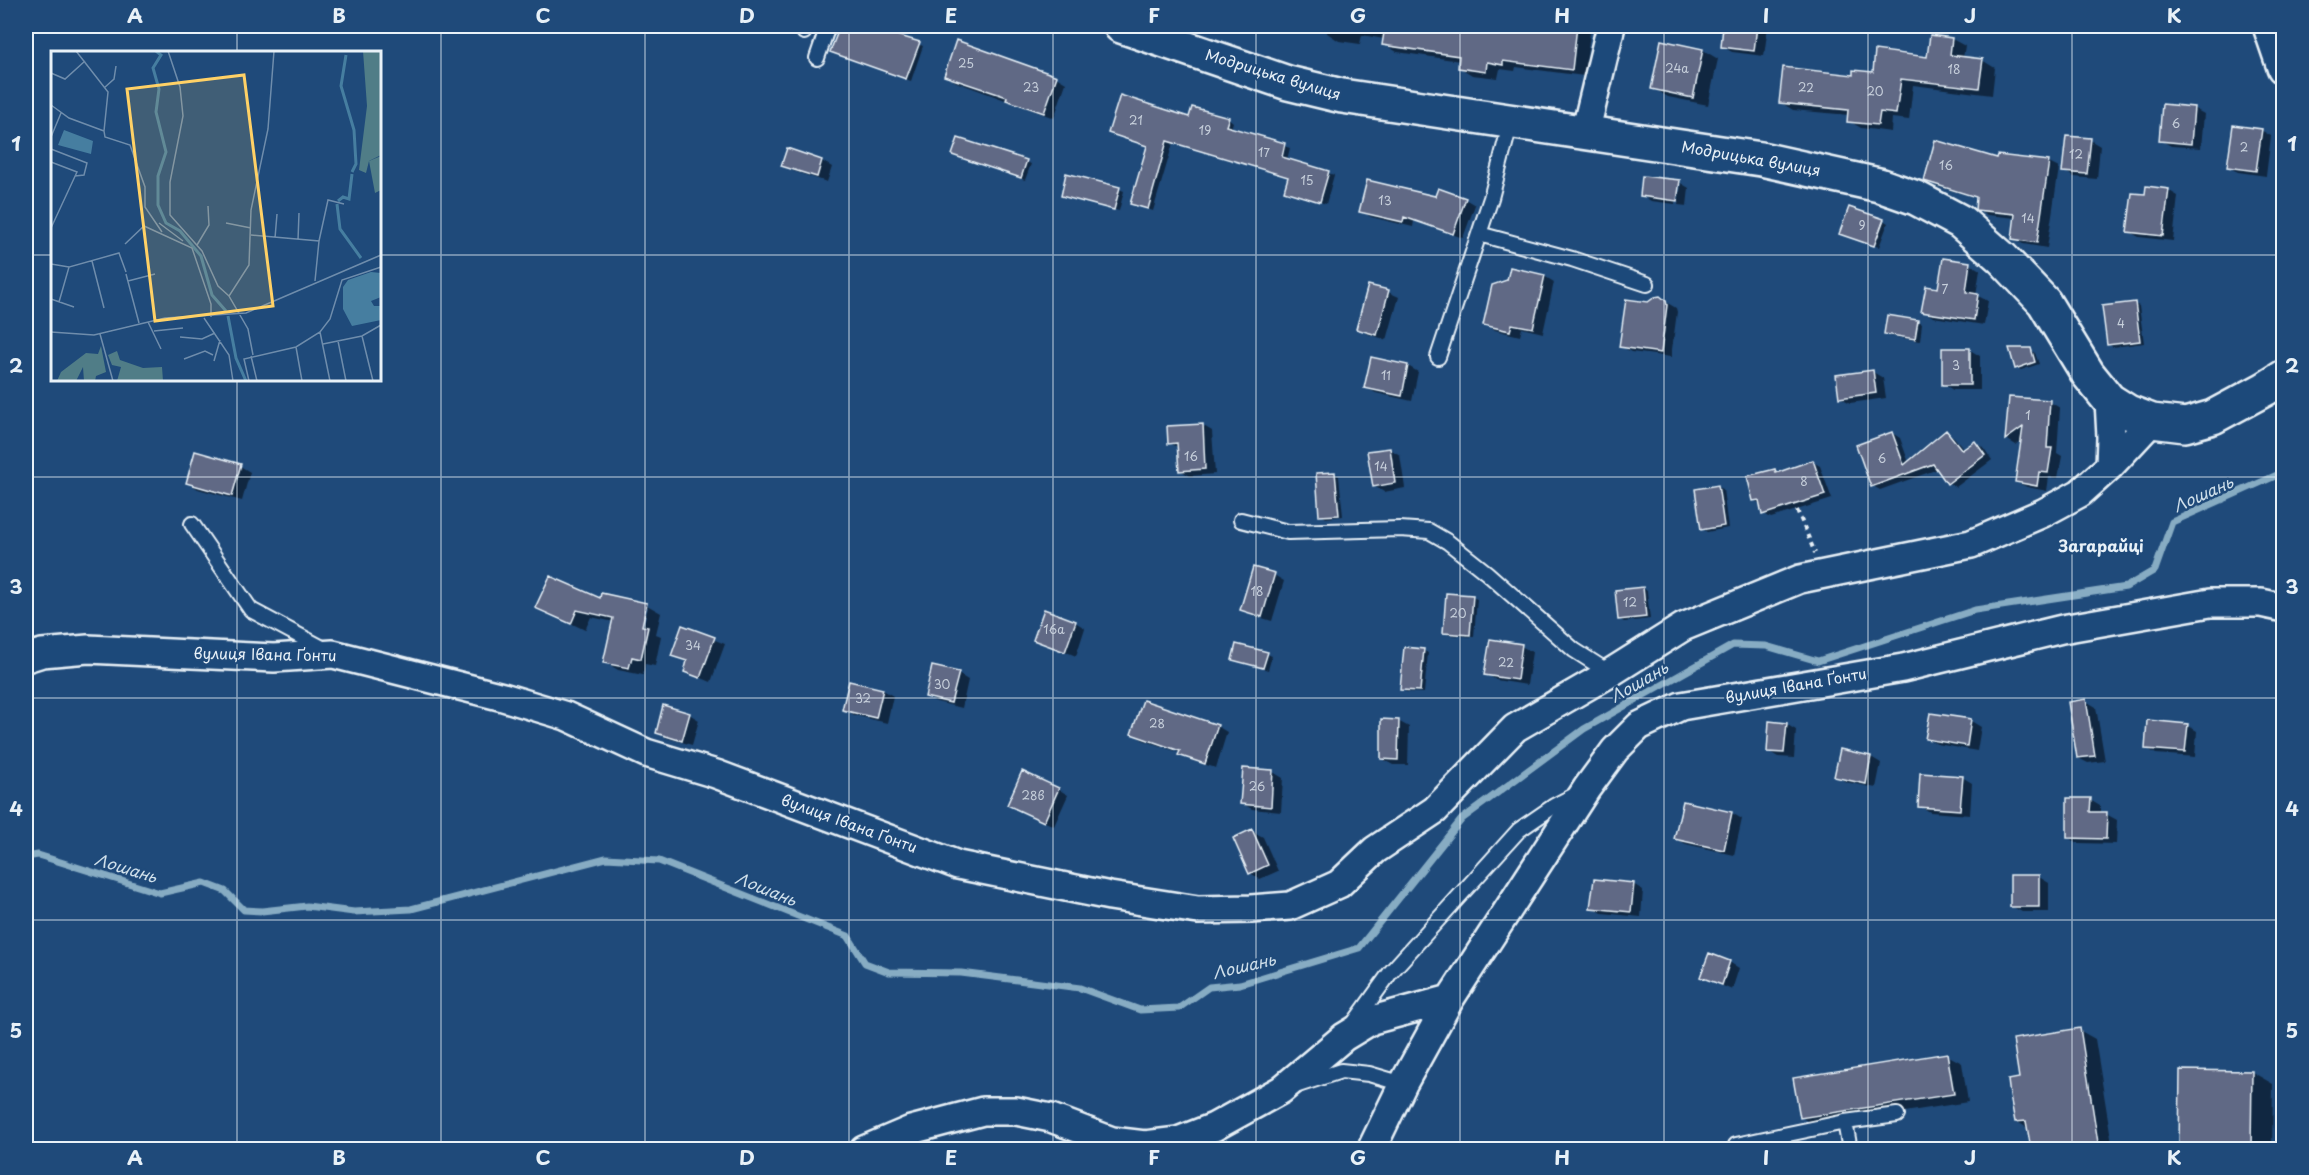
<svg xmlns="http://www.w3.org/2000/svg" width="2309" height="1175" font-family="'Playpen Sans',sans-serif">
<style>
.shadow{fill:#0007;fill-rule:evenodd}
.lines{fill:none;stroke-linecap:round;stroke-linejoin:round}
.stream{stroke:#87acc3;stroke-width:7}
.building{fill:#616985;stroke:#e8f1f8;stroke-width:1.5}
.service-casing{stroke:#e8f1f8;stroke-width:18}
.minor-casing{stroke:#e8f1f8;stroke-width:32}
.tertiary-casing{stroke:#e8f1f8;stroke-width:38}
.secondary-casing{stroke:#e8f1f8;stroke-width:38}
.path{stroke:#e8f1f8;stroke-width:4;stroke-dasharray:4.5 4.5;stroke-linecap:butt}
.service{stroke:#1f4a7a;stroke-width:14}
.minor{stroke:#1f4a7a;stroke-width:27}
.tertiary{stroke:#1f4a7a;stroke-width:33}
.secondary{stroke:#1f4a7a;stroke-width:33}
.grid{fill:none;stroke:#e8f1f8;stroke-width:1.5;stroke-opacity:0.55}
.labels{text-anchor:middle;stroke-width:4.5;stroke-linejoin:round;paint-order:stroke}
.number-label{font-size:12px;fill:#c6cfdb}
.street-label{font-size:15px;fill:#e8f1f8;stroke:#1f4a7a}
.water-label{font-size:16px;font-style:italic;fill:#d0e0eb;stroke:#1f4a7a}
.neighbourhood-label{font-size:16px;font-weight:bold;fill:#e8f1f8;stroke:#1f4a7a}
.inset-river{fill:none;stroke:#467ea0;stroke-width:3}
.inset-road{fill:none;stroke:#6f8dac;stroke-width:1.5}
.view{fill:#ffd166;fill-opacity:0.15;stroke:#ffd166;stroke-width:3}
.inset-edge{fill:none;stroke:#e8f1f8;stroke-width:3}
.neatline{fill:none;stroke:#e8f1f8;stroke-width:2}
.grid-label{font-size:20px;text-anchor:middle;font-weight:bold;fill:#e8f1f8}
</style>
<rect width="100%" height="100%" fill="#1f4a7a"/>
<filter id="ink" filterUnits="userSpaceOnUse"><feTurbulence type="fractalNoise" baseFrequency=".0167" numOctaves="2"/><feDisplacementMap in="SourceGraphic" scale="12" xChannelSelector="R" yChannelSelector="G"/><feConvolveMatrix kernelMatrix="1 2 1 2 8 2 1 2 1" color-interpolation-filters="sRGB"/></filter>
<g filter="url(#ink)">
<path class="shadow" d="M841,26H871L923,46L911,81L832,51Z
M1328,26H1509L1533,29L1534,26H1577L1590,33L1584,76L1516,67L1515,71L1500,69L1498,78L1472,75L1459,67L1460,61L1397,52L1384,44V39L1362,35L1360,44L1339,41L1327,33Z
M1725,26H1768L1764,56L1732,52L1722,46Z
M1931,37L1952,39L1965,46L1963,58L1982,60L1995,68L1992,95L1913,85L1909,120L1892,118L1891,132L1861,128L1849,121V115L1793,110L1780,102L1854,77L1874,74L1929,58Z
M1703,50L1718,59L1708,105L1668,97L1653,88Z
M946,76L1056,77L1066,83L1054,118L956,82Z
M2193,108L2204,114L2201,148L2171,146L2160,140Z
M1228,118L1233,122L1231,129L1290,148L1287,160L1334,175L1326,204L1286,190L1290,177L1173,143L1153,211L1132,203L1148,146L1110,133L1190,119Z
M2261,130L2271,136L2266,176L2238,172L2228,167Z
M2090,140L2100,146L2097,179L2074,177L2064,171Z
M788,150L822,161L832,167L827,182L793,171L783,165Z
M954,155L1026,162L1031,164L1025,180Z
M1999,159L2049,163L2059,168L2047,248L2023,244L2013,239L2016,218L1987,215L1977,209V198L1936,186L1926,180Z
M1679,182L1689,188L1687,206L1678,205L1681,184H1678L1675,204L1651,201L1641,195Z
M1119,189L1124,191L1119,211L1067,197Z
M2168,190L2178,196L2173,241L2139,237L2128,231L2146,196Z
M1465,199L1475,205L1463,238L1414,221L1413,227L1371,217L1361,211Z
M1883,220L1888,223L1879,247L1846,236Z
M1944,260L1970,264L1980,270L1976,295L1988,301L1984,325L1933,317L1923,311L1939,290Z
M1544,276L1554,282L1543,333L1522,328L1520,336L1495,330L1485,324Z
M1388,292L1399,297L1387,340L1368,334L1357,328Z
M1659,298L1676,308L1677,312L1671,357L1631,352L1621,346L1649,304Z
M2135,304L2139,306L2144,343L2113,347L2108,344Z
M1918,321L1922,324L1920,341L1890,336L1885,334Z
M1970,350L1980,356V390H1953L1943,384Z
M2030,350L2035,353L2039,364L2021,370L2017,368Z
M1372,359L1408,366L1418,372L1412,401L1376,393L1366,388Z
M1873,372L1883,378L1886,398L1850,403L1840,397Z
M2010,398L2050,402L2060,408L2057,453L2062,456L2058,478L2049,477L2047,491L2027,487L2016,482L2022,440L2016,445L2006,439Z
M1202,425L1212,431L1215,474L1190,476L1180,470L1179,448L1170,443Z
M1946,432L1954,437L1965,450L1975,443L1983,447L1992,460L1956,487L1948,483L1938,469L1880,490L1873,486L1892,433L1900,438L1909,463Z
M1390,449L1400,455L1405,488L1384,492L1374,486Z
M1813,462L1820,466L1832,499L1771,518L1764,514L1762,505L1754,500L1774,470L1780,473Z
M240,466L250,472L242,501L198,489L188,483Z
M1334,473L1339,476L1343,516L1326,518L1321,515Z
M1718,487L1723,489L1728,528L1707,532L1703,529Z
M1274,575L1284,581L1272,621L1252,615L1242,609Z
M1643,588L1647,591L1650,619L1624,622L1619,619Z
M602,595L647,605L661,613L656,634L661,636L655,666L645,664L643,675L618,670L605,662L614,622L591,617L585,630L537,607L601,600ZM645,607H648L642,633H639Z
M1472,597L1477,599L1474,637L1449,635L1445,632Z
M1075,622L1085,628L1076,656L1035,639Z
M683,627L725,644L711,682L685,671L688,663L673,655Z
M1521,646L1532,652L1527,685L1496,680L1486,674Z
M1423,650L1428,653L1424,693L1406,692L1402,689Z
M1267,654L1272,656L1268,670L1233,659Z
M958,674L968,680L962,708L937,702L926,697Z
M850,682L883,690L893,696L887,723L854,715L844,709Z
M2086,701L2096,707L2105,761L2088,763L2078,758Z
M689,714L699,720L692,745L667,738L657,733Z
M1931,714L1971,721L1981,727L1977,751L1937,744L1927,739Z
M1398,721L1409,727L1408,765H1393L1382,759Z
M1786,724L1796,730L1794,758L1778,757L1768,751Z
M2187,725L2197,731L2195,757L2156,754L2146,748Z
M1217,726L1227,732L1216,768L1190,760L1180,754L1181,753L1143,740L1133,734Z
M1871,757L1881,763L1876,788L1846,782L1836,776Z
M1273,772L1283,778L1281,812L1252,809L1241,803Z
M1962,777L1972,783L1970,815L1930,812L1920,806Z
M1058,789L1068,795L1054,826L1019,810Z
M2090,800L2100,806V814H2106L2117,820L2116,844L2078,843L2068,838Z
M1684,802L1732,813L1742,819L1734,855L1686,844L1676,839Z
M1252,831L1263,837L1278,871L1260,879L1250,873Z
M2039,877L2049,883V912H2022L2011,906Z
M1633,884L1643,890L1641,917L1602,913L1592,907Z
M1729,962L1739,968L1732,990L1702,977Z
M2079,1030L2095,1039L2113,1150H2033L2029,1129L2016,1121L2021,1080Z
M1947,1055L1962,1063L1968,1102L1816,1126L1801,1117Z
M2181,1071L2252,1072L2273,1084L2272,1150H2180Z"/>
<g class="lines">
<path class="stream" d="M26,857L38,855L160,893L204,883L225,891L244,910L262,911L307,906L354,912L411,909L606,858L659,861L848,936L865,963L889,972L961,973L1080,988L1140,1010L1179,1008L1209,987L1240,984L1359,948L1462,819L1584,729L1733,645L1766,646L1818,661L1975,610L2126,587L2155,570L2172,522L2284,472"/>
</g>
<path class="building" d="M840,26H866L920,42L906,79L830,52Z
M1385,26H1577L1572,70L1503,61V65L1487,62L1486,72L1458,68L1459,56L1382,45Z
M1723,26H1757L1754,51L1721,47Z
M1930,35L1952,38L1950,55L1983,59L1979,88L1901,79L1896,114L1880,112L1878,125L1847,122L1848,110L1779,103L1783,67L1853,75V70L1873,72L1875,50L1927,57Z
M956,40L1057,76L1044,113L1006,100L1007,97L944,76Z
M1661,40L1703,49L1693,98L1651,89Z
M1120,95L1189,117L1192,107L1229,117L1226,126L1285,143L1282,157L1329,171L1320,202L1284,191L1288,177L1167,141L1148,209L1130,204L1147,146L1108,133Z
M2162,104L2194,107L2191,144L2159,141Z
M2233,125L2262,129L2256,171L2227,167Z
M2066,136L2091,138L2087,174L2062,172Z
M958,138L1027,160L1021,178L952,155Z
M1935,140L1997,158L1998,155L2049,161L2037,243L2012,239L2015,214L1975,210L1976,197L1924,181Z
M787,148L822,160L817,177L781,166Z
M1066,173L1120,187L1114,210L1061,196Z
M1642,176L1680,180L1677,201L1640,196Z
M1367,180L1435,196L1438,188L1466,198L1453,234L1404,217L1403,222L1359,212Z
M2146,186L2169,189L2163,236L2127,232L2132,193L2145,194Z
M1849,207L1884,219L1874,246L1839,234Z
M1943,258L1970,262L1966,292L1978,294L1974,320L1921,312L1926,286L1938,288Z
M1510,267L1545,275L1533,328L1512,324L1510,331L1483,325L1492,285L1507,280Z
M1368,285L1389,290L1377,335L1356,329Z
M1660,296L1666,301L1667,305L1661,353L1619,347L1626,299L1648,302L1655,297Z
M2135,302L2140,341L2107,345L2102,306Z
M1887,315L1918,320L1915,339L1884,334Z
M1942,348H1970V385H1942Z
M2009,348H2031L2035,362L2015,369Z
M1371,357L1408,365L1402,396L1364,388Z
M1873,370L1876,393L1839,398L1836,375Z
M2009,397L2050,400L2047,448H2052L2048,473L2039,472L2037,486L2015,482L2023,427L2005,440Z
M1203,424L1205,469L1179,471L1177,443L1168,444L1167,426Z
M1946,430L1962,450L1975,441L1985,455L1947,484L1933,464L1871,487L1856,445L1892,432L1904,465Z
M1390,448L1395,483L1373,487L1367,451Z
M195,451L241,464L232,496L186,483Z
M1813,460L1825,495L1762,515L1759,500L1753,501L1747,476L1775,469L1776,473Z
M1335,472L1339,515L1319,516L1316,473Z
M1718,485L1724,526L1701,530L1695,489Z
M1253,567L1275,573L1262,617L1240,610Z
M550,576L600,598L601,593L647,603L642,626L648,627L641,659L632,657L629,668L603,663L613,618L577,610L571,624L535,608Z
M1643,587L1646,617L1618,620L1615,590Z
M1446,593L1473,595L1470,635L1443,633Z
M1044,609L1076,621L1065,652L1033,640Z
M682,625L715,637L700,678L684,672L687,661L671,656Z
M1490,639L1522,644L1517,680L1484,675Z
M1236,644L1268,652L1263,668L1232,660Z
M1404,647L1424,649L1420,691L1400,690Z
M932,666L959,672L951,703L925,697Z
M849,681L883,689L876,718L842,710Z
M2086,699L2095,756L2077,758L2068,702Z
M1143,700L1218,725L1205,764L1178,755L1180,751L1131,734Z
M663,705L690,713L682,741L656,733Z
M1930,713L1971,719L1967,746L1925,739Z
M1381,719L1399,720L1398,760L1381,759Z
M2147,720L2188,724L2185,752L2145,749Z
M1769,721L1787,723L1784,753L1767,752Z
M1840,749L1871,756L1866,784L1834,777Z
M1243,768L1273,770L1271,807L1240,804Z
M1022,771L1059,788L1044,822L1007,805Z
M1920,773L1963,776L1960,810L1918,807Z
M2067,798H2091L2090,812H2107L2106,839L2067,838Z
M1683,801L1732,812L1724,850L1674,839Z
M1252,829L1268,865L1249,874L1233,838Z
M2010,875H2039V907H2010Z
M1594,879L1634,883L1631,912L1590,908Z
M1709,953L1730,961L1722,985L1700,977Z
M2080,1028L2099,1149H2031L2026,1121L2015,1122L2010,1096L2008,1080L2019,1078L2013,1039Z
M1947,1053L1954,1094L1800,1118L1793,1078Z
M2180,1070L2252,1071L2251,1149H2179Z"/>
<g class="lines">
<g class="service-casing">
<path id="service" d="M804,32L806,26
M817,58L828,26
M1479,234L1572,259L1647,284
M1438,357L1491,198L1511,121
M1241,520L1288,532L1400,529L1429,531L1448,542L1487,573L1574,650L1610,673
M192,524L251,610L326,650
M1354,1023L1390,973L1519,830L1554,806L1577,794
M1298,1085L1341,1071L1369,1074L1403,1084
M1845,1122L1850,1150
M1736,1145L1845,1122L1897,1115"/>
</g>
<g class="minor-casing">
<path id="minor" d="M1585,133L1611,26
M2109,400L2111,437L2110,466
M26,658L42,653L88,649L274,658L333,654L503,697L566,716L646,753L716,774L958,865L1110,896L1198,910L1251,909L1290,906L1339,884L1375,850L1435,810L1515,728L1610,673L1683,627L1800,579L1971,544L2043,513L2080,493L2110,466L2152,421
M864,1150L911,1130L983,1111H1016L1051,1118L1112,1141L1145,1145L1178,1141L1214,1127L1281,1090L1344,1037L1372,1020L1450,999
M1371,1150L1403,1084L1450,999L1587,788L1615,750L1639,726L1681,706L1903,668L2062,629L2210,603H2261L2284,608"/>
</g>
<g class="tertiary-casing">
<path id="tertiary" d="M1121,26L1288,83L1342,96L1761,159L1879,185L1916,198L1961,222L2002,258L2044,302L2088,374L2109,400L2128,412L2152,421L2185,425L2213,417L2265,389L2284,377"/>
</g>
<g class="secondary-casing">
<path id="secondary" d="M2270,26L2284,67"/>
</g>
<path class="path" d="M1797,510L1815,553"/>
<use href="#service" class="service"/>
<use href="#minor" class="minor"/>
<use href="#tertiary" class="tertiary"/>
<use href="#secondary" class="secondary"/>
</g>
</g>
<path class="grid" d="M237,26V52M441,26V1150M645,26V1150M849,26V1150M1053,26V1150M1256,26V1150M1460,26V1150M1664,26V1150M1868,26V1150M2072,26V1150M26,255H52M380,255H2284M237,380V1150M26,477H2284M26,698H2284M26,920H2284"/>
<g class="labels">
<g class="number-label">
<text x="966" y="68">25</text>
<text x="1677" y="73">24а</text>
<text x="1954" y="74">18</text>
<text x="1031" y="92">23</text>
<text x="1806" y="92">22</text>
<text x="1875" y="96">20</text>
<text x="1136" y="125">21</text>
<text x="2176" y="128">6</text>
<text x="1205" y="135">19</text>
<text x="2244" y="152">2</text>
<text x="1264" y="157">17</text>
<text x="2076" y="159">12</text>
<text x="1946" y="170">16</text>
<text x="1307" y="185">15</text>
<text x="1385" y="205">13</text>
<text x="2028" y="223">14</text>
<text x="1862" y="230">9</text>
<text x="1945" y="294">7</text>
<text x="2121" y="328">4</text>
<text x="1956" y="370">3</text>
<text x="1386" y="380">11</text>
<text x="2028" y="420">1</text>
<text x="1191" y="461">16</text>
<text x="1882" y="463">6</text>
<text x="1381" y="471">14</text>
<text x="1804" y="486">8</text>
<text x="1257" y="596">18</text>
<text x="1630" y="607">12</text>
<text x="1458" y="618">20</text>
<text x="1054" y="634">16а</text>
<text x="693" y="650">34</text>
<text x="1506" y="667">22</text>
<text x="942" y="689">30</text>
<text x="863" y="703">32</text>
<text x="1157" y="728">28</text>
<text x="1257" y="791">26</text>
<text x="1033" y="800">28в</text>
</g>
<g class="street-label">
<text transform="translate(1273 75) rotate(17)" y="5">Модрицька вулиця</text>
<text transform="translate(1751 159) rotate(10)" y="5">Модрицька вулиця</text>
<text transform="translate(265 655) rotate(1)" y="5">вулиця Івана Ґонти</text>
<text transform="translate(1796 686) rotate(-10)" y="5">вулиця Івана Ґонти</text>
<text transform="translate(849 824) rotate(20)" y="5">вулиця Івана Ґонти</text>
</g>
<g class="water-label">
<text transform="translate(2203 494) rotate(-24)" y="6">Лошань</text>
<text transform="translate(1639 682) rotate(-30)" y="6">Лошань</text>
<text transform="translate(126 868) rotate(17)" y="6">Лошань</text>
<text transform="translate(766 889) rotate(22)" y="6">Лошань</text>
<text transform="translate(1244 966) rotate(-13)" y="6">Лошань</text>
</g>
<g class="neighbourhood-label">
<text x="2101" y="552">Загарайці</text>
</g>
</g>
<g transform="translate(51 51)">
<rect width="330" height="330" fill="#1f4a7a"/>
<path d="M312,0H330V104L318,110L315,122L308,119L316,55ZM50,295L55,321L45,325L44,330H33L32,316L25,330H6L10,321L35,302L47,303ZM66,300L69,309L92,317L111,316L112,330H66L70,316L61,314L57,304Z" fill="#507d87"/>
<path d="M330,105V139L324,142L318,110Z" fill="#507d87"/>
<path d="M13,79L42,90L40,103L7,94ZM320,221L330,222V246L320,250L323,255H330V269L301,275L292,258V236L297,229Z" fill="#467ea0"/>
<path class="inset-river" d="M105,0L110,4L102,17L108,38L105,61L115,101L107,125V154L115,172L129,180L150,205L161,244L175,260M295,4L290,35L303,79L305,113L301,121M287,150L292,146L298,148L301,123M286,153L289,178L310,207M177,265L185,307L195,330"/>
<path class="inset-road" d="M25,0L57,41L53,80M117,0L129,36L132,65L119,131V164L151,200L167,235L178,245M0,22L14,28L34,10M53,37L63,28L65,15M0,54L18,67L53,80M53,80L54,86L79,94L94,136V156L111,181M0,86L10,62M0,98L36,112L33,124L24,125M0,111L26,121L0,177M108,172L132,190M175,172L200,177M200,184L268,190L264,230M224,187L226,163M247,189L248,162M268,190L277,149L293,153M74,193L93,175L141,197L160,253V266M146,194L158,174L157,155M41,210L53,257M0,213L18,216M75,223L88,272M77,230L104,223M0,248L23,256M8,251L18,216L68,202L75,221M153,267L178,304L182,330M97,271L110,298M103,280L132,277M0,281L43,284L114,267L195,262L330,204M269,281L279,330M49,283L62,330M311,285L322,330M129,286L151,288L164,282M287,290L295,330M272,293L311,285L330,274M245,296L251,330M202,304L197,278L178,245L198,214L200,159L217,78L223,0M200,305L206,330M133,308L154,300L162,304M163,310L169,289M198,330L193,308L245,296L269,281L279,268L291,229L330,216"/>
<path class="view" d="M193,24L222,255L104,270L76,38Z"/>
<rect width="330" height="330" class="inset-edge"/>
</g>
<rect width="2309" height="1175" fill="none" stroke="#1f4a7a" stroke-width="66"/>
<rect x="33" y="33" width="2243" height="1109" class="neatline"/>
<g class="grid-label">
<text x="135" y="23">A</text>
<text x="339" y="23">B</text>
<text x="543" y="23">C</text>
<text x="747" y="23">D</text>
<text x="951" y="23">E</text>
<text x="1154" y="23">F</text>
<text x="1358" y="23">G</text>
<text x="1562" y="23">H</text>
<text x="1766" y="23">I</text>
<text x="1970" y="23">J</text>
<text x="2174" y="23">K</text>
<text x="16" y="151">1</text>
<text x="2292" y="151">1</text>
<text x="16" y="373">2</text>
<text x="2292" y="373">2</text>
<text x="16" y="594">3</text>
<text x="2292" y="594">3</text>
<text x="16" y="816">4</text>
<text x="2292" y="816">4</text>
<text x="16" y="1038">5</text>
<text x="2292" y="1038">5</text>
<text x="135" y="1165">A</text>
<text x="339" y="1165">B</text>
<text x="543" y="1165">C</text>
<text x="747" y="1165">D</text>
<text x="951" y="1165">E</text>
<text x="1154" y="1165">F</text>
<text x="1358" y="1165">G</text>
<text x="1562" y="1165">H</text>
<text x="1766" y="1165">I</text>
<text x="1970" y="1165">J</text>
<text x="2174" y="1165">K</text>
</g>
</svg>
